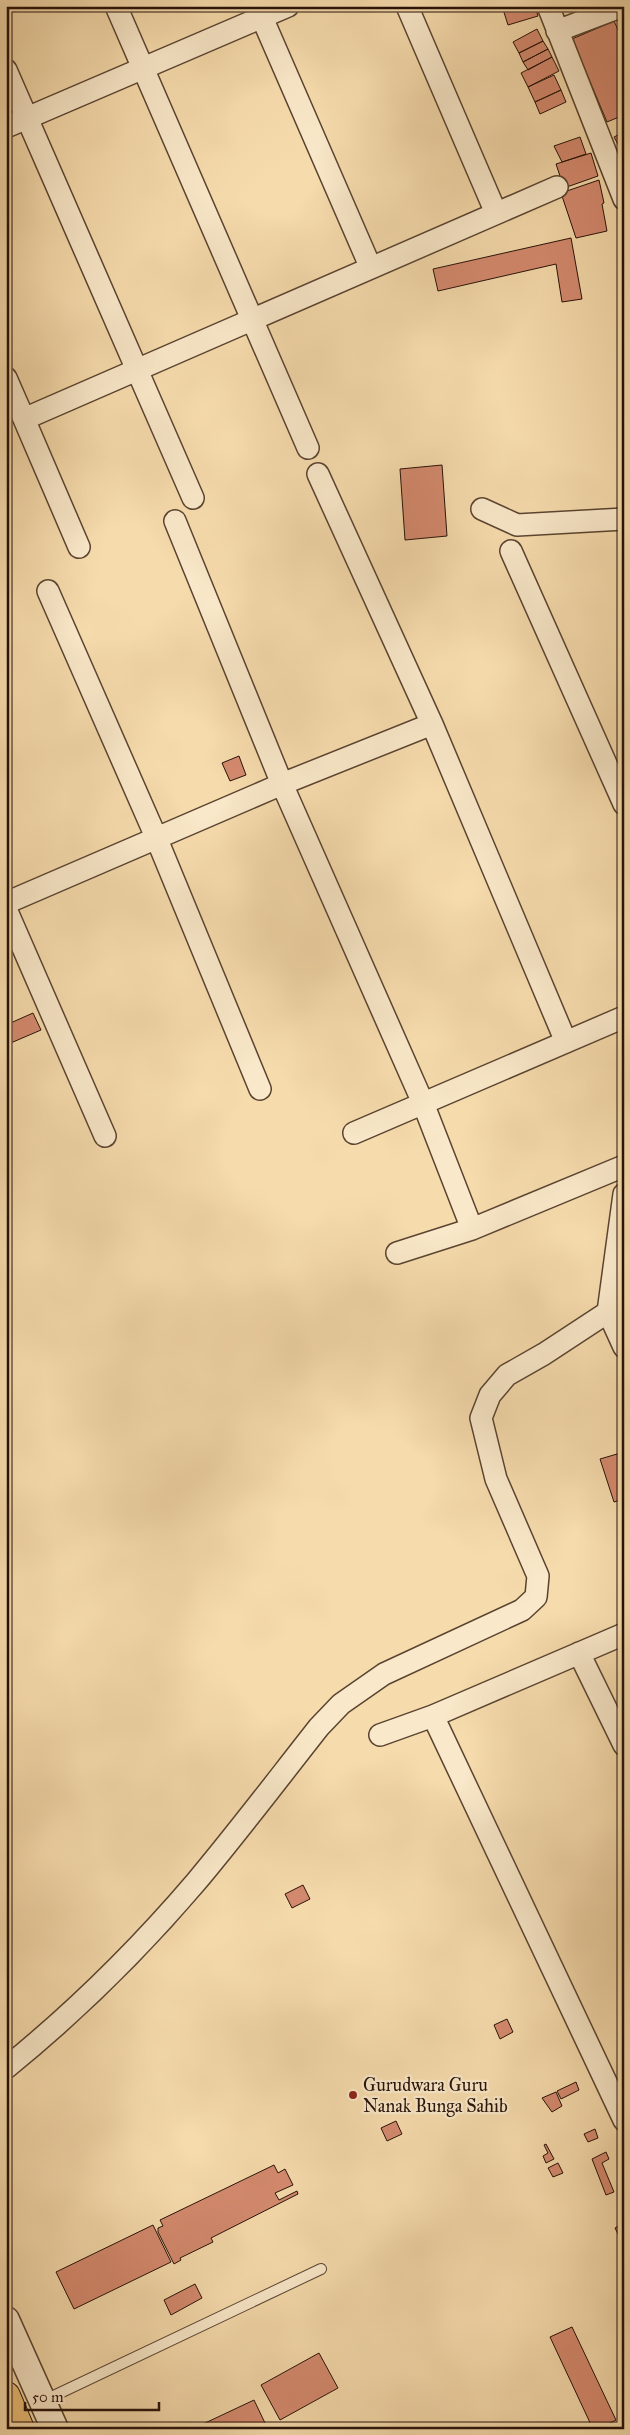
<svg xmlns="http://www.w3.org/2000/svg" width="630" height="2435" font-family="'IM FELL Great Primer',serif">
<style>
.building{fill:#d58a6f;stroke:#261108}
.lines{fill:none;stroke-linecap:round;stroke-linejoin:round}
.service-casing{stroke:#5a4431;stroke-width:12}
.minor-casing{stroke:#5a4431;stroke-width:24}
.tertiary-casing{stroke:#5a4431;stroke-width:29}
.trunk-casing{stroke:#261108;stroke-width:30}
.service{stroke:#f9e8c9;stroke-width:10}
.minor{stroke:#f9e8c9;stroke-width:21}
.tertiary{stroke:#f9e8c9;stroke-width:26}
.trunk{stroke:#ebbe76;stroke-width:28}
.poi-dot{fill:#8f2418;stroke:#f9e8c9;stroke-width:2}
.labels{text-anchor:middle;stroke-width:4.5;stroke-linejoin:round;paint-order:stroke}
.poi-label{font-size:18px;fill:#261108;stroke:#f9e8c9;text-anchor:start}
</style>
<rect width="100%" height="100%" fill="#f6dbac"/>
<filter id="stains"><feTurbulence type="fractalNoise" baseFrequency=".004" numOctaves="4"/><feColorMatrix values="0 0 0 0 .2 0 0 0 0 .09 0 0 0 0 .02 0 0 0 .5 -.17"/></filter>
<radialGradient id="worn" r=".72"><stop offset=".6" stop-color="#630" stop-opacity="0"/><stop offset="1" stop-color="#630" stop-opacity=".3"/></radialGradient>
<path class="building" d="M502,6H535L538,16L508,25Z
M570,6H596L576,17Z
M614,21L624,43V115L607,122L572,39Z
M537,29L543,41L519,53L513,42Z
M543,41L548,49L523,62L519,53Z
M548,49L552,57L528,70L523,62Z
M552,57L559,71L528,87L521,73Z
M554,75L561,90L535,102L528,87Z
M561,90L566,102L540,114L535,102Z
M624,132V155L614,137Z
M580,137L586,154L562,162L554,146Z
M591,153L598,176L564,188L556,164Z
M599,180L604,203L602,204L607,231L576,238L561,193Z
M571,238L582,299L562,302L556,264L438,291L433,269Z
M442,465L447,536L405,540L400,469Z
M239,756L246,775L230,781L222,763Z
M33,1013L41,1030L6,1045V1025Z
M624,1452V1499L614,1502L600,1459Z
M303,1885L310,1899L292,1908L285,1894Z
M507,2019L513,2032L500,2039L494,2025Z
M576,2082L579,2090L561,2099L557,2091Z
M556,2092L562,2106L552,2112L542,2098Z
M396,2121L402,2134L387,2141L381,2128Z
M595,2129L598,2138L588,2142L584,2134Z
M546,2144L554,2159L546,2163L543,2156L548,2153L544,2145Z
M606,2152L609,2159L602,2163L614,2192L606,2195L592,2159Z
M558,2163L563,2173L553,2177L548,2168Z
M274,2165L278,2173L285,2169L293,2185L275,2193L279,2200L297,2191L298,2194L211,2238L213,2242L180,2258L181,2260L174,2264L158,2232V2228L163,2226L160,2220Z
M624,2223V2238L621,2240L615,2228Z
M153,2225L171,2262L74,2309L56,2272Z
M195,2284L202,2298L171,2315L164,2300Z
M572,2327L616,2420L598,2429H593L550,2337Z
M319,2353L338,2388L280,2420L261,2385Z
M254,2400L265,2423L252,2429H205L203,2424Z"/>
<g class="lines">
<g class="service-casing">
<path id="service" d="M43,2401L321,2269"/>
</g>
<g class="minor-casing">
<path id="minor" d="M116,6L308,448
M257,6L370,266
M407,6L496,213
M548,6L624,199
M557,31L623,6
M6,70L193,498
M6,127L288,6
M6,378L24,419L557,187
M24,419L79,547
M318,474L432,724L566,1042
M482,509L517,525L624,519
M175,521L282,784L423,1103L472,1229
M511,551L624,804
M48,591L156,837L260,1089
M6,903L282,784L432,724
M6,909L105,1136
M354,1133L624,1017
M397,1253L472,1229L624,1166
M624,1309L608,1312L624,1347
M579,1653L624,1745
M433,1716L624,2120
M380,1735L433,1716L624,1634
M6,2068C75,2012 138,1950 196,1882C238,1832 278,1779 319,1727L341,1704L384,1674L522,1610L536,1597L538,1576L496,1479L481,1418L490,1395L507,1375L544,1354L608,1312L624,1194"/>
</g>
<g class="tertiary-casing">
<path id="tertiary" d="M6,2320L55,2429"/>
</g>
<g class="trunk-casing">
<path id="trunk" d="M6,2396L20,2429"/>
</g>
<use href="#service" class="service"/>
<use href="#minor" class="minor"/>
<use href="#tertiary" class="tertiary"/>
<use href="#trunk" class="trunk"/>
</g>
<circle class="poi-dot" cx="353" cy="2095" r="5"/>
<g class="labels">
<g class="poi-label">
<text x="363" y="2091">Gurudwara Guru<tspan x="363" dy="21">Nanak Bunga Sahib</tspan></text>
</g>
</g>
<rect width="630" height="2435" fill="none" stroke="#f6dbac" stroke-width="25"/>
<rect x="8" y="8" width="615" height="2420" fill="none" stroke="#261108" stroke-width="2.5"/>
<rect x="12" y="12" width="605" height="2410" fill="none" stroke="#261108"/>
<path d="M25 2402v8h134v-8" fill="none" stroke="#261108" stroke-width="2.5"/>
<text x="32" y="2402" font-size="15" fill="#261108" stroke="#f9e8c9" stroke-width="4" paint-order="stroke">50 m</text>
<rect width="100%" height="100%" filter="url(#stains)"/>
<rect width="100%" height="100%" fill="url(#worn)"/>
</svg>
